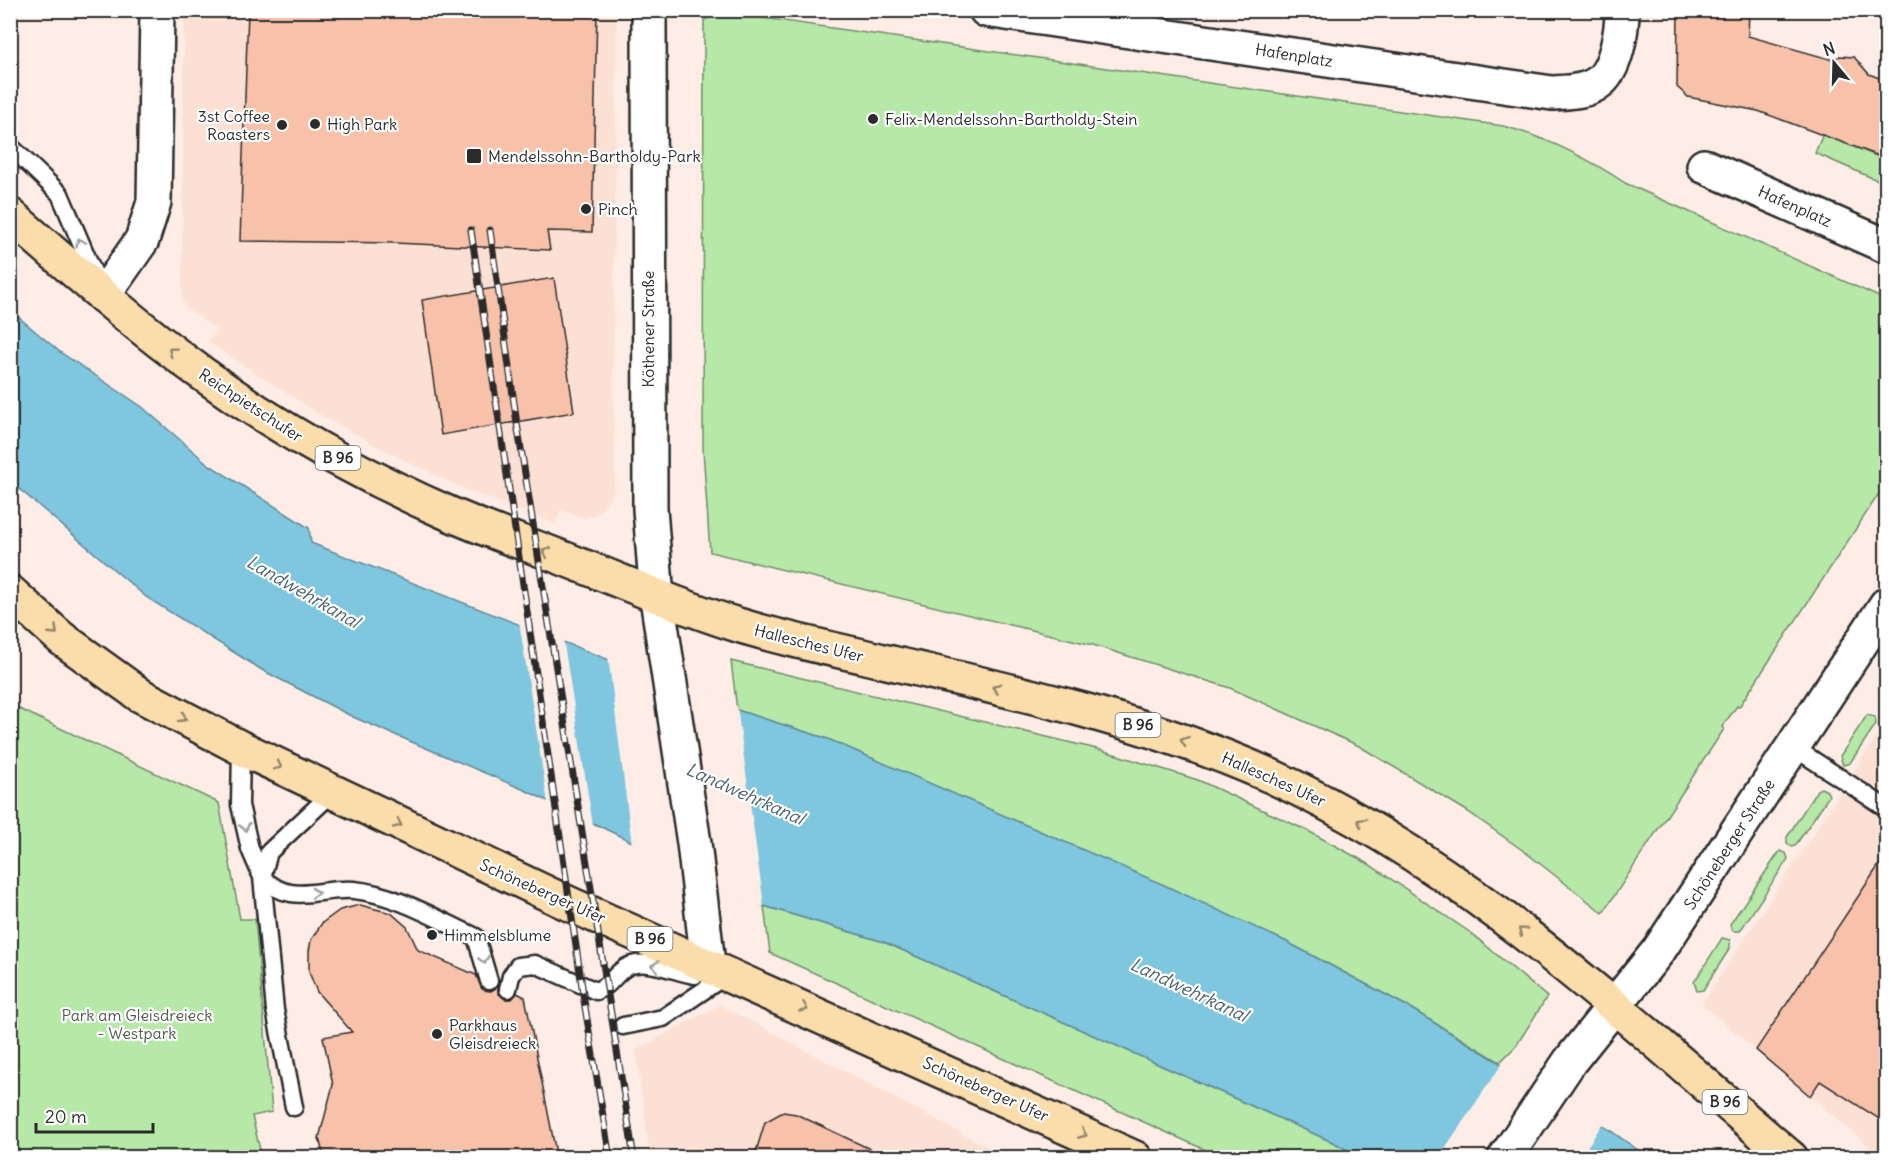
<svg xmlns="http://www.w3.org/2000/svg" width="1897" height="1168" font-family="Delius,sans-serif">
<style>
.built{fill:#fce0d4}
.green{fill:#b6e8a8;stroke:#708a6a;stroke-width:1.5}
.water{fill:#7fc6df;stroke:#5d8897;stroke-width:1.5}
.pier{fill:#fdede6}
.building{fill:#f8c2aa;stroke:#2b2b2b;stroke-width:1.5}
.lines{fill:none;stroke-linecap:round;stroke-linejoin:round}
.service-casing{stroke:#2b2b2b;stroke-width:21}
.minor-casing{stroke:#2b2b2b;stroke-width:38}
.tertiary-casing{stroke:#2b2b2b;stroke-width:38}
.primary-casing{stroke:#2b2b2b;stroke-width:38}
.service{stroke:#fff;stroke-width:16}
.minor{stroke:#fff;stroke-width:33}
.tertiary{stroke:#fff;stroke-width:33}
.primary{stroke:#fbddab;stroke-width:33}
.rail-casing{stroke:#2b2b2b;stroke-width:7}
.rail{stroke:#fff;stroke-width:4.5;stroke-dasharray:14;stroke-linecap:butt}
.oneway{stroke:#a0a0a0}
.oneway2{stroke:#93846b}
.poi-dot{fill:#2b2b2b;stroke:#fff;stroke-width:2}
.labels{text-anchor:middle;stroke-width:4.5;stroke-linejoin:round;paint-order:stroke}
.shield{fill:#fff;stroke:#6b6b6b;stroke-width:1.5}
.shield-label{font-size:15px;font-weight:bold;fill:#2b2b2b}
.street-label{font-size:16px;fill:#2b2b2b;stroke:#fff}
.poi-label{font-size:16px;fill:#2b2b2b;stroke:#fff;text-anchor:start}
.park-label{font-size:16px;fill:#4e5a4a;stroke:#fff}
.water-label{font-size:18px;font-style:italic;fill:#48616a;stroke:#fff}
</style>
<rect width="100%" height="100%" fill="#fdede6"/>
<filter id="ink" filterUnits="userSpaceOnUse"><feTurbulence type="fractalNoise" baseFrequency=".0167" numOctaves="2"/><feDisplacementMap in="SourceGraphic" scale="12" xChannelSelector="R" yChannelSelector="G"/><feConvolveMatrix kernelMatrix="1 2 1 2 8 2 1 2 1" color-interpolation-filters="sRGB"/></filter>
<g filter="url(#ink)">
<path class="built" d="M184,11H617L613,373L615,482L612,495L597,514L585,518L560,510L555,524L463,488L402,459L324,417L208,342L217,330L186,307L182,300Z
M1886,723V1157H1882L1702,1004Z
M720,1005L1006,1157H650L636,1050Z"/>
<path class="green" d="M723,12L1503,126C1548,138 1586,157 1625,183L1886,300V483L1739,707L1737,706L1722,727L1724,729L1603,913L1525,852L1467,811L1359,746L1230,688L1093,645L710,552L703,450L704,20Z
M1823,134L1886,160V184L1815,153Z
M731,661L1101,750L1198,780L1308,831L1367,863L1471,933L1547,997L1516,1046L1500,1062L1405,1005L1285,941L828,739L737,710Z
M11,705L219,803L240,919H255L272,1112L252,1116L261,1154L274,1151L276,1157H11Z
M1867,715L1875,717L1876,724L1850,763L1843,765L1840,756Z
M1821,788L1827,791L1829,796L1795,846L1792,847L1787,843V837L1817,790Z
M1780,851L1786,853L1788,859L1740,931H1733L1730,924Z
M764,906L884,942L1337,1144L1359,1157H1221L770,953Z
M1722,938L1730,940V948L1703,990L1697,991L1694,982Z"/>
<path class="water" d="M10,310L60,352L141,406L208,464L309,528L311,543L737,710L828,739L1164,885L1285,941L1405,1005L1608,1129L1648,1157H1359L1337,1144L884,942L764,906L527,791L353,717L262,670L146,597L11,482Z"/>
<path class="pier" d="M519,621L563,638L593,826L548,804Z
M608,656L737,706L764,906L755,905L632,845Z
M1504,1061L1603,1123L1580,1158L1439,1157Z"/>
<path class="building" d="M248,10H597L592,232L547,231L550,250L394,243L240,241Z
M1678,10H1749L1748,36L1833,60L1839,56L1854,57L1869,74L1887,81V159L1758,111L1688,97L1677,87Z
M554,278L574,412L441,435L422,300Z
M1887,853V1124L1820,1081L1810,1096L1756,1050Z
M360,905L391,913L407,927L418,950L476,975L482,989L491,991L498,986V993L505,999H512L517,993L525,997L557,1158H324L319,1138L333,1085L323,1037L352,1032L317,992L309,972V951L311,940L322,923L340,910Z
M783,1112L796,1114L889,1158H754L765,1122Z"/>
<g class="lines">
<g class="service-casing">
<path id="service" d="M10,146L60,194L97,281
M1793,747L1886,808
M241,748L240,805L250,849L262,877L275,1010L294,1107
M262,877C291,907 319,887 354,890C396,894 438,920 476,937L489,981
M262,877L269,852L332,793
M508,989L511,976L518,966L535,964L596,991C613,984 612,976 625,968C645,956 674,972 695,975L703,969
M623,1026L663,1018L728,974"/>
</g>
<g class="minor-casing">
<path id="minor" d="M649,10L650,509L657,598L694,843L708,964
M986,10L1552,93C1567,92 1587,92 1599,82C1616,69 1622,31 1622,10
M1704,166L1886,246
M103,296L142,240L154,202L157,10"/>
</g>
<g class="tertiary-casing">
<path id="tertiary" d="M1505,1158L1570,1061L1659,950L1886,605"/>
</g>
<g class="primary-casing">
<path id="primary" d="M10,215C72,269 133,324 200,372C277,428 363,476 450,514C491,532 533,546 575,563C629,584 682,608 738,625C787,640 838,650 887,662C1018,692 1148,721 1271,776C1469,866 1627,1019 1791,1158
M10,592L61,638L140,695L241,748L563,901L1135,1158"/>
</g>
<use href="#service" class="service"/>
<use href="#minor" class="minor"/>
<use href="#tertiary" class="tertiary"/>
<use href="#primary" class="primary"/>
<g class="rail-casing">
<path id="rail" d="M471,230L585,1007L610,1158
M490,230L516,417L634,1158"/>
</g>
<use href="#rail" class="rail"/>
</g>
<defs><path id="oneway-chevron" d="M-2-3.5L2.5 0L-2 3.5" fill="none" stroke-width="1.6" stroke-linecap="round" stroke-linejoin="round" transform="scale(1.5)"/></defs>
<g class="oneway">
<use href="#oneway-chevron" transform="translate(80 242) rotate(-113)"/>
<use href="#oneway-chevron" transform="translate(245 827) rotate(77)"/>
<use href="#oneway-chevron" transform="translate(315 893) rotate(-1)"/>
<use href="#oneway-chevron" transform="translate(484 960) rotate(77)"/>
<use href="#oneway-chevron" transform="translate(655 966) rotate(-172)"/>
</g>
<g class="oneway2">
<use href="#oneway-chevron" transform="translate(172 351) rotate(-143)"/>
<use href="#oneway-chevron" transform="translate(546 552) rotate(-159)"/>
<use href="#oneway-chevron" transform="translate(54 631) rotate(43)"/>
<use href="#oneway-chevron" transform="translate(996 688) rotate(-166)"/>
<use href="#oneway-chevron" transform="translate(183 718) rotate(28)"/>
<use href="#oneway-chevron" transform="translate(1184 741) rotate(-161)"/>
<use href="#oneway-chevron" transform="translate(278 766) rotate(26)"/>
<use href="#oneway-chevron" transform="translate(1361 822) rotate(-149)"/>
<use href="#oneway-chevron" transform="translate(398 824) rotate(25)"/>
<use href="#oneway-chevron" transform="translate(1522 931) rotate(-143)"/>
<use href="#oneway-chevron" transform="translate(804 1008) rotate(24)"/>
<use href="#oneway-chevron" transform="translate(1083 1134) rotate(24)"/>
</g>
</g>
<g class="poi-dot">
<circle cx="873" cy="119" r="6"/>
<circle cx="315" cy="124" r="6"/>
<circle cx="282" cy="125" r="6"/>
<rect x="466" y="148" width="16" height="16" rx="3"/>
<circle cx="586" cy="209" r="6"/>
<circle cx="432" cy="935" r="6"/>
<circle cx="437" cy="1034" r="6"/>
</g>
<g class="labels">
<g class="shield">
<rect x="315.5" y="446" width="45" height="24" rx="4.5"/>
<rect x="1115.5" y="713" width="45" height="24" rx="4.5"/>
<rect x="627.5" y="927" width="45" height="24" rx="4.5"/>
<rect x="1702.5" y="1090" width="45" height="24" rx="4.5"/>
</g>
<g class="shield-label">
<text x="338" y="463">B 96</text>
<text x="1138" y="730">B 96</text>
<text x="650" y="944">B 96</text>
<text x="1725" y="1107">B 96</text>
</g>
<g class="street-label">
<text transform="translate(1294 55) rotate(9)" y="6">Hafenplatz</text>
<text transform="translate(1795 206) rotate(24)" y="6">Hafenplatz</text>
<text transform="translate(648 329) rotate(-90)" y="6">Köthener Straße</text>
<text transform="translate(251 405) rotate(33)" y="6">Reichpietschufer</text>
<text transform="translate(809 643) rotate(14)" y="6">Hallesches Ufer</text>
<text transform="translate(1274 779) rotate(24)" y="6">Hallesches Ufer</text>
<text transform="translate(1729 844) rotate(-57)" y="6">Schöneberger Straße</text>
<text transform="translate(543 891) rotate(24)" y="6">Schöneberger Ufer</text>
<text transform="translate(986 1089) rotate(24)" y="6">Schöneberger Ufer</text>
</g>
<g class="poi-label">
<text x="270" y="122" text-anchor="end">3st Coffee<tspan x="270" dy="18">Roasters</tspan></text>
<text x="885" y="125">Felix-Mendelssohn-Bartholdy-Stein</text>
<text x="327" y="130">High Park</text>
<text x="488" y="162">Mendelssohn-Bartholdy-Park</text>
<text x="598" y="215">Pinch</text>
<text x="444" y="941">Himmelsblume</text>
<text x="449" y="1031">Parkhaus<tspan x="449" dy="18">Gleisdreieck</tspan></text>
</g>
<g class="park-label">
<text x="137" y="1021">Park am Gleisdreieck<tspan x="137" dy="18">- Westpark</tspan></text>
</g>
<g class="water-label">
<text transform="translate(303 592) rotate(30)" y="6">Landwehrkanal</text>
<text transform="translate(745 794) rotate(24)" y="6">Landwehrkanal</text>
<text transform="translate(1189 990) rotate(25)" y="6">Landwehrkanal</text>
</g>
</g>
<rect width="1897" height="1168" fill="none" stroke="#fff" stroke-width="36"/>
<rect x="18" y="18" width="1861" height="1132" fill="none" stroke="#2b2b2b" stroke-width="2" filter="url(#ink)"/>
<g transform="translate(1834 63) rotate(341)" stroke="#ffffff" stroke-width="4.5" paint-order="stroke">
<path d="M0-4.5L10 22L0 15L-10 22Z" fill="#2b2b2b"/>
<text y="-9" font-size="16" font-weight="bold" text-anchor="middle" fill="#2b2b2b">N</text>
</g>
<path d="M36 1123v9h117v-9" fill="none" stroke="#2b2b2b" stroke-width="3"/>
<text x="45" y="1123" font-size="18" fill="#2b2b2b" stroke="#ffffff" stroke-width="4.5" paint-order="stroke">20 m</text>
</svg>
